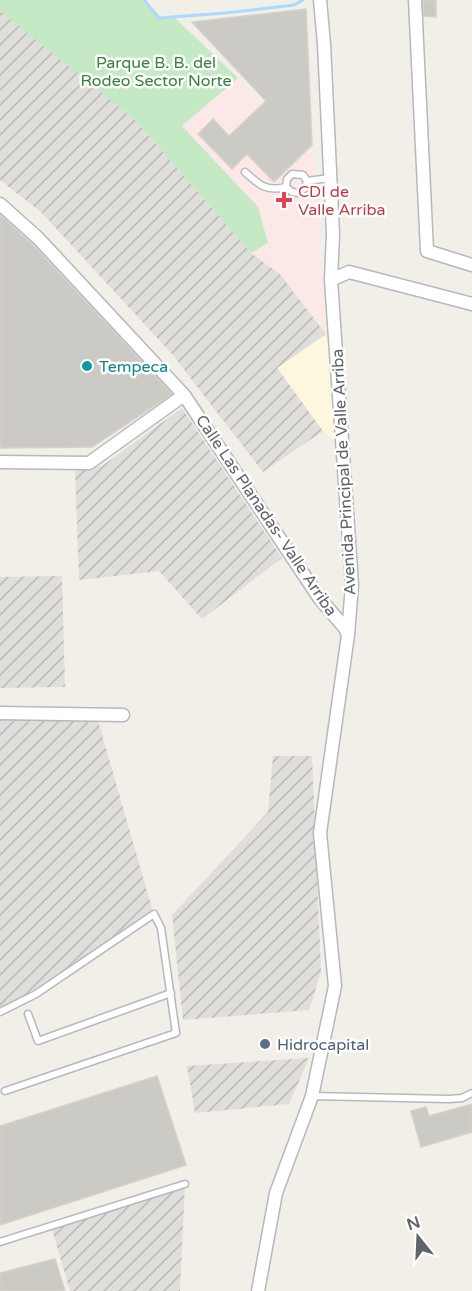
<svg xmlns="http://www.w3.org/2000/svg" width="472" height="1291" font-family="'Varela Round',sans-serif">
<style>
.commercial{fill:#fef7e0}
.industrial{fill:url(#industrial-furrows)}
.medical{fill:#fce8e6}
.park{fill:#c5e8c5}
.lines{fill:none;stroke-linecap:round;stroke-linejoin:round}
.stream{stroke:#aadaff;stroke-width:3}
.building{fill:#cccac5;stroke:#d6d1c6;stroke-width:1.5}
.service-casing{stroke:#b5b8bc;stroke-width:9}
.minor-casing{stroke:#b5b8bc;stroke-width:15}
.service{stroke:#fff;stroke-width:6}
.minor{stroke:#fff;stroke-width:12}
.health-dot{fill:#e0444e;stroke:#fff;stroke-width:2}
.culture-dot{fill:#0f9aa8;stroke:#fff;stroke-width:2}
.service-dot{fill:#5c6f8a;stroke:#fff;stroke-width:2}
.labels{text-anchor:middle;stroke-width:5;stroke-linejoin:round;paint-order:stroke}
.park-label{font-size:16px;fill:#348238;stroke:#fff}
.health-label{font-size:16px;fill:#be3a42;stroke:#fff;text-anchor:start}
.culture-label{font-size:16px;fill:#0d838f;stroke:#fff;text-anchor:start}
.street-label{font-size:16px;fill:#5f6368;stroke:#fff}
.service-label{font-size:16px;fill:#4e5e75;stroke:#fff;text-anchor:start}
</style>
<defs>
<pattern id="industrial-furrows" width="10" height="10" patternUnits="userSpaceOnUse" patternTransform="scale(1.5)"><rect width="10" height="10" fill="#e0deda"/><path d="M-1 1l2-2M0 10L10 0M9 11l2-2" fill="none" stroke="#b9b8b5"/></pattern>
</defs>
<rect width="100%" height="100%" fill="#f1efe8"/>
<path class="commercial" d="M326,334L342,446L316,426L277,368Z"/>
<path class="industrial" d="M0,7L135,120L251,253L280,274L326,334L277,368L323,431L263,472L172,354L41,212L0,180Z
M182,408L282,558L202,619L159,571L79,580L75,469L102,466Z
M62,576L65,687L0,688V577Z
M0,714L97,717L153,912L0,1012Z
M273,756H312L321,972L309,1010L183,1020L172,915L268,812Z
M309,1058L289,1104L195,1113L187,1066Z
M185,1184L180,1291H70L51,1226Z"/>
<path class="medical" d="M238,78L314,160L326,334L280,274L251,253L268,243L182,126Z"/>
<path class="park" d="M0,0H144L159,18L174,17L238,78L182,126L258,207L268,243L251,253L135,120L0,11Z"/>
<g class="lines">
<path class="stream" d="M144,0L159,18L225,13L294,5L303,0"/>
</g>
<path class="building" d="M423,0H436V17L424,16Z
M306,9L312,145L274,182L247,154L232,169L198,134L213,119L229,136L266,101L192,22Z
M0,215L32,244L172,394L92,447L0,448Z
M157,1076L186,1165L0,1225V1126Z
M472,1104V1132L421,1147L411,1111L426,1107L429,1116Z
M55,1259L65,1291H0V1273Z"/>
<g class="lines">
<g class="service-casing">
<path id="service" d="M245,172C259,185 267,192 286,187
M307,181L330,178
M286,187L287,179L292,174L303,175L307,181
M286,187L292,192L299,193L305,188L307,181
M0,1012L36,994L154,914L161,928L176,1033L5,1091
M28,1014L38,1041L171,993
M312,1096L449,1099L462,1098L472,1093
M0,1242L185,1184"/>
</g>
<g class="minor-casing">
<path id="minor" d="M415,0L427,251L472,265
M0,204L38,238L184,395L320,599L345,628L348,635
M331,280L349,272L472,304
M0,462L89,463L184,395
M0,713L123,715
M258,1291L276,1193L312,1096L335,986L320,833L348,635L352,585L331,280L333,234L324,44L320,0"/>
</g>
<use href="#service" class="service"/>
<use href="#minor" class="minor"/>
</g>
<path class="health-dot" d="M281 191h6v6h6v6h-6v6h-6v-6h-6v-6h6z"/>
<circle class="culture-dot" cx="87" cy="366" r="6"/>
<circle class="service-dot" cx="265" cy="1044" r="6"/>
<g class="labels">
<g class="park-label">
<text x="156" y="68">Parque B. B. del<tspan x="156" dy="18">Rodeo Sector Norte</tspan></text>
</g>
<g class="health-label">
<text x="298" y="197">CDI de<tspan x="298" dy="18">Valle Arriba</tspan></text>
</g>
<g class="culture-label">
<text x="99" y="372">Tempeca</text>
</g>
<g class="street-label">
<text transform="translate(343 472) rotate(-93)" y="6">Avenida Principal de Valle Arriba</text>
<text transform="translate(267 515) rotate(56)" y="6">Calle Las Planadas- Valle Arriba</text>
</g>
<g class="service-label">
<text x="277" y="1050">Hidrocapital</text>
</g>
</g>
<g transform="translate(418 1237) rotate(342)" stroke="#ffffff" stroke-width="4.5" paint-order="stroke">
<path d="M0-4.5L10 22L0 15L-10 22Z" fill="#5f6368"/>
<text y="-9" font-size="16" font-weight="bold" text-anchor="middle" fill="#5f6368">N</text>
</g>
</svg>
